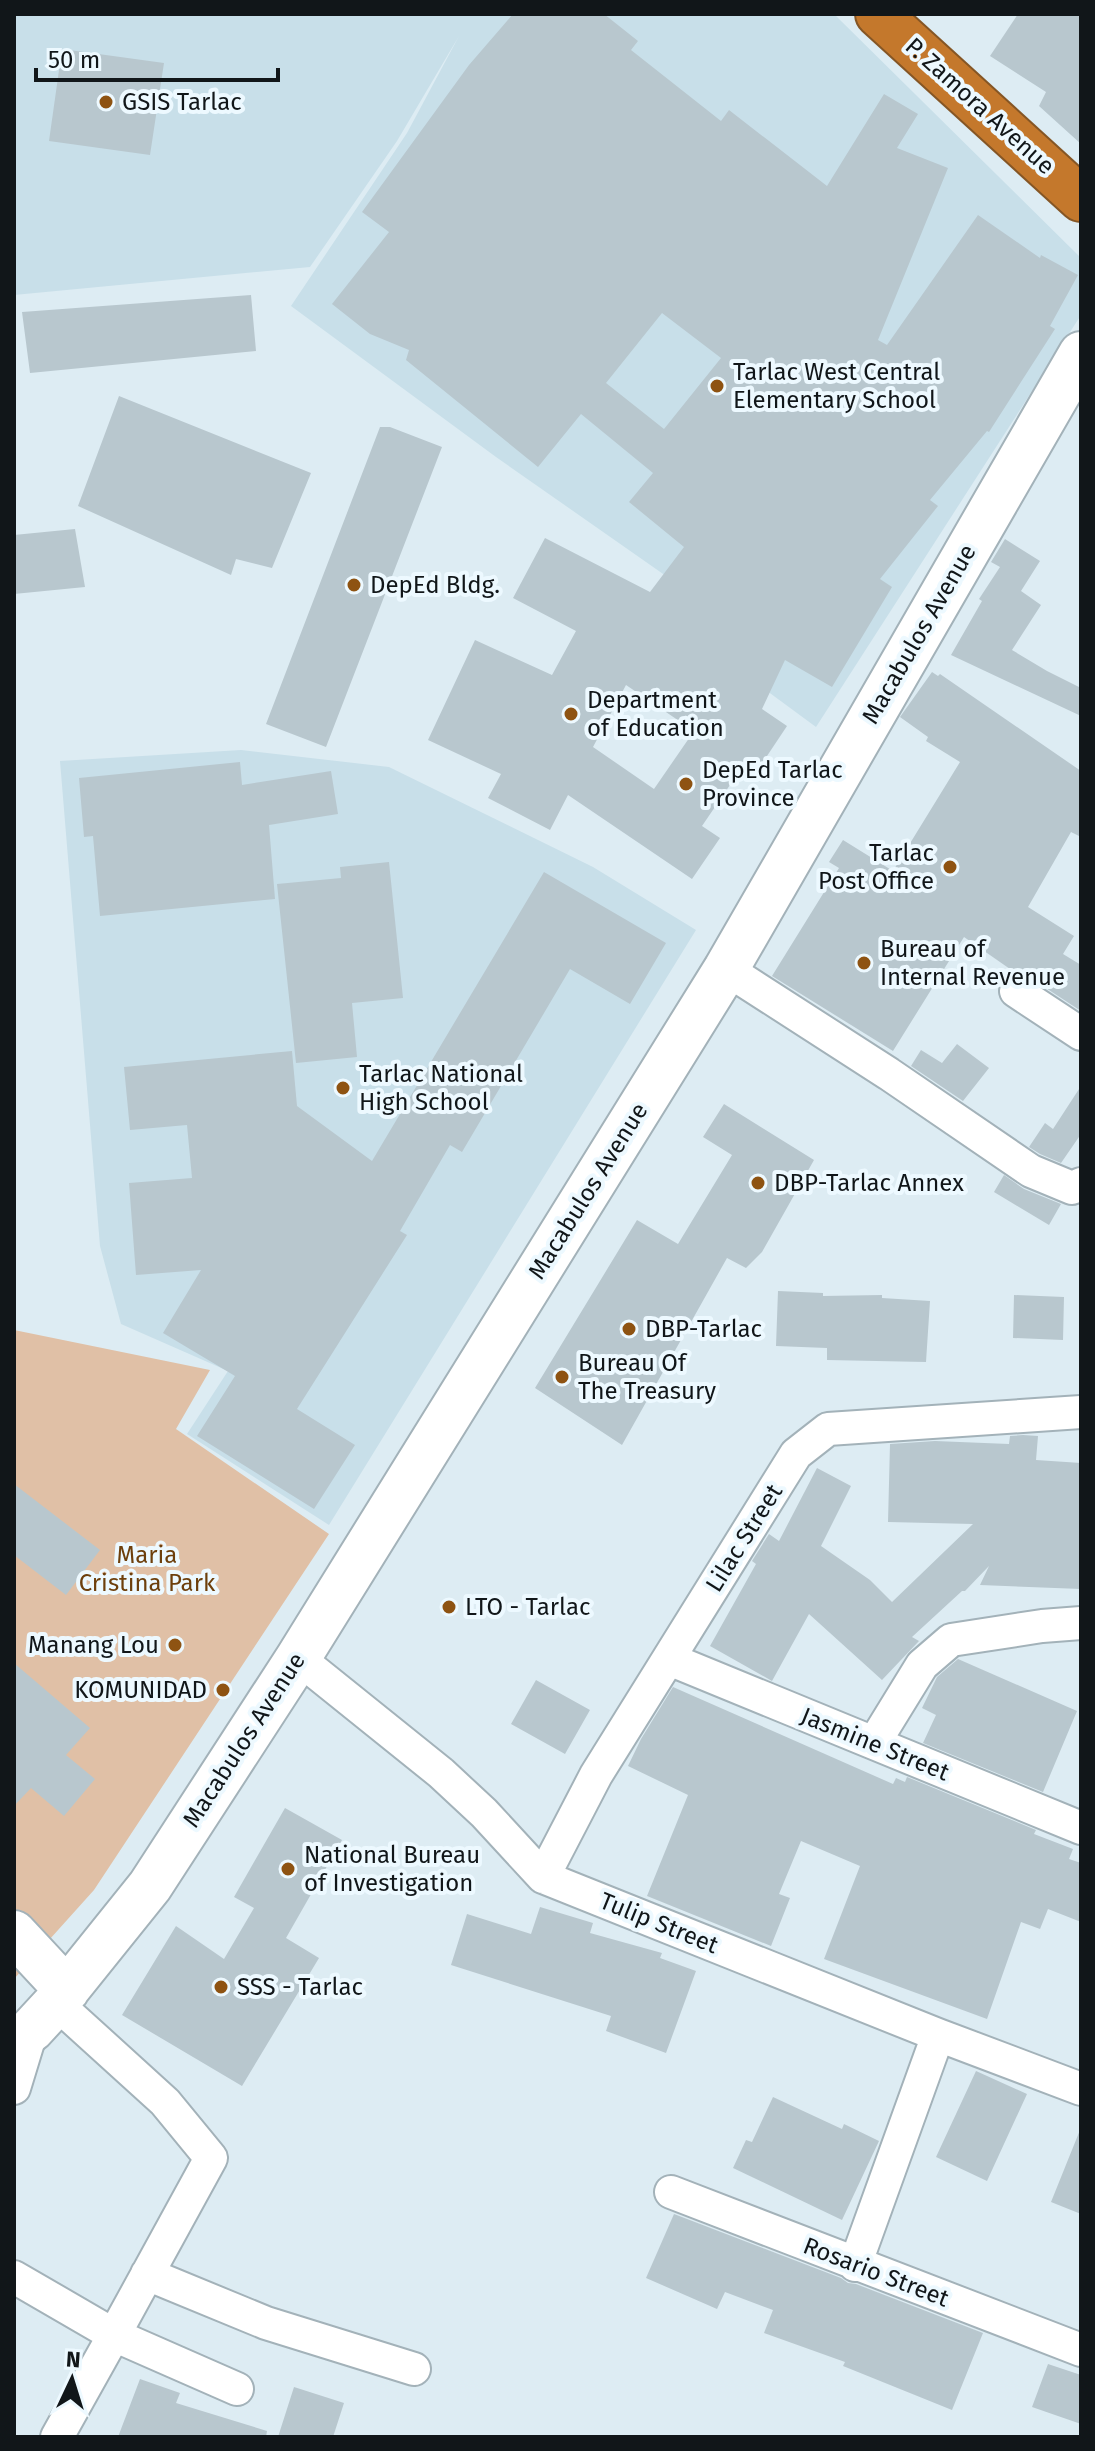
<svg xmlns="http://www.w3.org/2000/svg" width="1095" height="2451" font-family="'Fira Sans',sans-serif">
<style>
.built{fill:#c8dfe9}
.green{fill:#e0c0a6}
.building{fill:#b8c7ce;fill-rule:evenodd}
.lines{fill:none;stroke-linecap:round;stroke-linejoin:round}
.street-casing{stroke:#a3b2b9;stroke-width:36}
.secondary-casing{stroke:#a3b2b9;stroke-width:48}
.highway-casing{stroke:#855625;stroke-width:48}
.street{stroke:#fff;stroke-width:32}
.secondary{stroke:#fff;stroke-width:44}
.highway{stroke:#c4782c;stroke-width:44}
.poi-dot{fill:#8e5312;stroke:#edf9ff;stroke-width:3}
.labels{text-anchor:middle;stroke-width:8;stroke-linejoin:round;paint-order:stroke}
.poi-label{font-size:24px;fill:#111619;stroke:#edf9ff;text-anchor:start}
.street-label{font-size:24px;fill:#111619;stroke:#edf9ff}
.park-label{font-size:24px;fill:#6d3f0c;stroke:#edf9ff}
</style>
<rect width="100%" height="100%" fill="#ddecf3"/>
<path class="built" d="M14,14H834L1081,258V315L816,727L688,633L676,583L496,457L291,306L407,133L459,36L397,141L310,267L14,295Z
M241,750L389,767L593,867L696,930L329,1525L187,1434L228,1371L121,1324L100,1246L60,761Z"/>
<path class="green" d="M14,1330L210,1370L176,1429L329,1534L94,1890L14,1979Z"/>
<path class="building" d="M513,14H604L638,41L631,50L721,121L729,110L827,186L884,94L918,114L897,148L948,168L878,340L887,345L978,215L1040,258L1041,255L1078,275L1050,326L1055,329L989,432L987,431L930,500L938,506L880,579L892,587L832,687L785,660L762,709L787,726L759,768L747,760L702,826L720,838L692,879L568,795L550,830L488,798L501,774L428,740L475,640L552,675L576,631L513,598L545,538L650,592L684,547L629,502L653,473L581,414L538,467L406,360L409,350L370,334L332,304L389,232L362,212L469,65ZM662,313L721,358L664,429L606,383ZM626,685L694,731L654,789L593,747Z
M1018,14H1081V144L1039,106L1046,92L990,56Z
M62,49L164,63L150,155L49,141Z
M251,295L256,351L30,373L22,312Z
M119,396L311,473L272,568L236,559L231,575L78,506Z
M380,427H390L442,447L326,747L266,724Z
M75,529L85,587L14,594V535Z
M1005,539L1040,561L1021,591L1041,605L1012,650L1047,671L1081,688V716L951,655L982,601L979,599L1000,567L991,562Z
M932,672L938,676L940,674L1081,771V837L1071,832L1028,907L1074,936L1063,954L1081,965V1011L1026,975L1010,969L964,937L893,1051L772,976L839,868L829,862L843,840L893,871L960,762L926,741L928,737L900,717Z
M240,762L242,785L331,771L338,814L269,825L275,899L100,916L93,836L84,837L79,778Z
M389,862L403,998L352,1003L357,1057L296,1063L277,884L341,878L340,867Z
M544,872L666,943L630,1004L570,969L462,1152L450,1145L400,1231L407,1235L297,1409L355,1445L314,1509L197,1436L235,1376L163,1333L201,1270L136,1275L129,1183L192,1178L187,1125L130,1130L124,1067L292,1051L297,1106L372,1161Z
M957,1044L989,1068L963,1101L911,1066L921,1050L942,1063Z
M1081,1086V1134L1061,1163L1040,1154L1029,1147L1045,1123L1053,1129Z
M724,1104L814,1160L762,1252L746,1268L727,1258L622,1445L535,1388L637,1220L678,1244L732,1155L703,1137Z
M1004,1175L1024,1189L1061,1204L1049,1225L994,1192Z
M778,1291L823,1293V1296L882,1295V1298L930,1301L926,1362L827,1360V1348L776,1346Z
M1014,1295L1064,1297L1063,1340L1013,1338Z
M1023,1435L1038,1436L1036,1460L1081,1463V1589L980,1585L989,1566L965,1591H962L912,1637L919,1641L882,1680L809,1614L772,1681L710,1646L756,1564L752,1561L769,1534L779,1541L817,1468L851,1486L821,1546L870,1580L892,1602L973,1524L888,1522L890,1444L935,1441L1009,1444L1010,1436Z
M14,1484L100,1550L66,1595L14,1555Z
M958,1659L1077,1711L1043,1792L923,1743L936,1715L922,1708L937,1677Z
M14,1663L90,1728L66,1755L95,1779L64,1816L31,1788L14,1806Z
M536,1680L590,1710L565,1754L511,1724Z
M673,1687L893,1784L896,1778L905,1782L907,1777L1036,1830L1034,1834L1073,1849L1069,1859L1081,1863V1922L1048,1909L1040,1929L1021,1922L987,2019L824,1959L860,1866L801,1841L779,1894L790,1898L771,1946L647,1896L688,1795L628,1766L641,1739Z
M285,1808L342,1840L286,1938L319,1958L242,2086L122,2015L176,1926L224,1959L254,1908L234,1897Z
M540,1907L593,1923L590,1933L662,1953L660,1958L696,1971L666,2053L606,2031L611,2016L451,1965L467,1914L531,1934Z
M976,2071L1027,2094L987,2181L936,2157Z
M773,2097L842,2129L844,2124L879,2141L842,2220L733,2168L746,2140L752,2142Z
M1080,2130H1081V2214L1051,2202Z
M674,2214L841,2278L848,2283L856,2284L983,2333L952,2410L843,2366L845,2362L764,2333L773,2310L725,2292L717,2309L646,2278Z
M1048,2364L1081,2375V2424L1032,2407Z
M140,2379L180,2393L176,2403L267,2431L266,2437H118Z
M294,2387L344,2403L333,2437H278Z"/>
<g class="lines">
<g class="street-casing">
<path id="street" d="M726,969L889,1074L1031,1171L1072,1188L1081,1184
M1016,991L1081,1034
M298,1658L441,1773L484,1813L543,1877L938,2035L1081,2089
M669,1659L1081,1828
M874,1743L922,1665L951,1640L1042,1626L1081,1623
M543,1877L596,1775L796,1454L828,1429L1081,1412
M56,2003L165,2102L211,2158L114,2335L237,2389
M14,2088L32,2029
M671,2192L1081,2350
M855,2265L938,2035
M147,2274L266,2323L414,2369
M14,2277L114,2335L57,2437"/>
</g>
<g class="secondary-casing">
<path id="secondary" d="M14,1933L67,1990
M14,2043L32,2029L56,2003L150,1886L298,1658L726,969L1081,354"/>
</g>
<g class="highway-casing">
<path id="highway" d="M878,14L1081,199"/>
</g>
<use href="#street" class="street"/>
<use href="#secondary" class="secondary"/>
<use href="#highway" class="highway"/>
</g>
<g class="poi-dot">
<circle cx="106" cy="102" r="8"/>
<circle cx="717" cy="386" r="8"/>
<circle cx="354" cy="585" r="8"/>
<circle cx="571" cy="714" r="8"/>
<circle cx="686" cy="784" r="8"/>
<circle cx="950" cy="867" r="8"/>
<circle cx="864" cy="963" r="8"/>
<circle cx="343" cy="1088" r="8"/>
<circle cx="758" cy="1183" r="8"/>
<circle cx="629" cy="1329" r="8"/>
<circle cx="562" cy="1377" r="8"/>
<circle cx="449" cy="1607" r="8"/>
<circle cx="175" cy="1645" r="8"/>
<circle cx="223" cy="1690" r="8"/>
<circle cx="288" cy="1869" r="8"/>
<circle cx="221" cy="1987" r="8"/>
</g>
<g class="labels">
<g class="poi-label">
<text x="122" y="110">GSIS Tarlac</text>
<text x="733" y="380">Tarlac West Central<tspan x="733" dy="28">Elementary School</tspan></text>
<text x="370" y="593">DepEd Bldg.</text>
<text x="587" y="708">Department<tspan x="587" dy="28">of Education</tspan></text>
<text x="702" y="778">DepEd Tarlac<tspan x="702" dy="28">Province</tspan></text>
<text x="934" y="861" text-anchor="end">Tarlac<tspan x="934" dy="28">Post Office</tspan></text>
<text x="880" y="957">Bureau of<tspan x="880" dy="28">Internal Revenue</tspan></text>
<text x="359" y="1082">Tarlac National<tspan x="359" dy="28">High School</tspan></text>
<text x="774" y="1191">DBP-Tarlac Annex</text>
<text x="645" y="1337">DBP-Tarlac</text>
<text x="578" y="1371">Bureau Of<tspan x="578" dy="28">The Treasury</tspan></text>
<text x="465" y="1615">LTO - Tarlac</text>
<text x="159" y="1653" text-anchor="end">Manang Lou</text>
<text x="207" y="1698" text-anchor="end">KOMUNIDAD</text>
<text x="304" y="1863">National Bureau<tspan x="304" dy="28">of Investigation</tspan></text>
<text x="237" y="1995">SSS - Tarlac</text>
</g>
<g class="street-label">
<text transform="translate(980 106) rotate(42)" y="8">P. Zamora Avenue</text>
<text transform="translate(919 634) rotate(-60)" y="8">Macabulos Avenue</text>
<text transform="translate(588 1191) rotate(-58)" y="8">Macabulos Avenue</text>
<text transform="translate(744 1538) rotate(-58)" y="8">Lilac Street</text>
<text transform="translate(244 1740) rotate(-57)" y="8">Macabulos Avenue</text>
<text transform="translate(875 1744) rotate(22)" y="8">Jasmine Street</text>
<text transform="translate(659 1923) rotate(22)" y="8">Tulip Street</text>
<text transform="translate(876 2272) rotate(21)" y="8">Rosario Street</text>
</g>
<g class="park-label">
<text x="147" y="1563">Maria<tspan x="147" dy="28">Cristina Park</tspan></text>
</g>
</g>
<rect width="1095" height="2451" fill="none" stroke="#111619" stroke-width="32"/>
<g transform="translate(72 2379) rotate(4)" stroke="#edf9ff" stroke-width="6" paint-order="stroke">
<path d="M0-6L14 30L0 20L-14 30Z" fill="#111619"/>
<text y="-12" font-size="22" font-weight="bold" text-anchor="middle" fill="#111619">N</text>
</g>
<path d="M36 68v12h242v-12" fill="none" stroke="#111619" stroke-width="4"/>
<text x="48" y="68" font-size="24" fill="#111619" stroke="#edf9ff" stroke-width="6" paint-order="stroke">50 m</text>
</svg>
